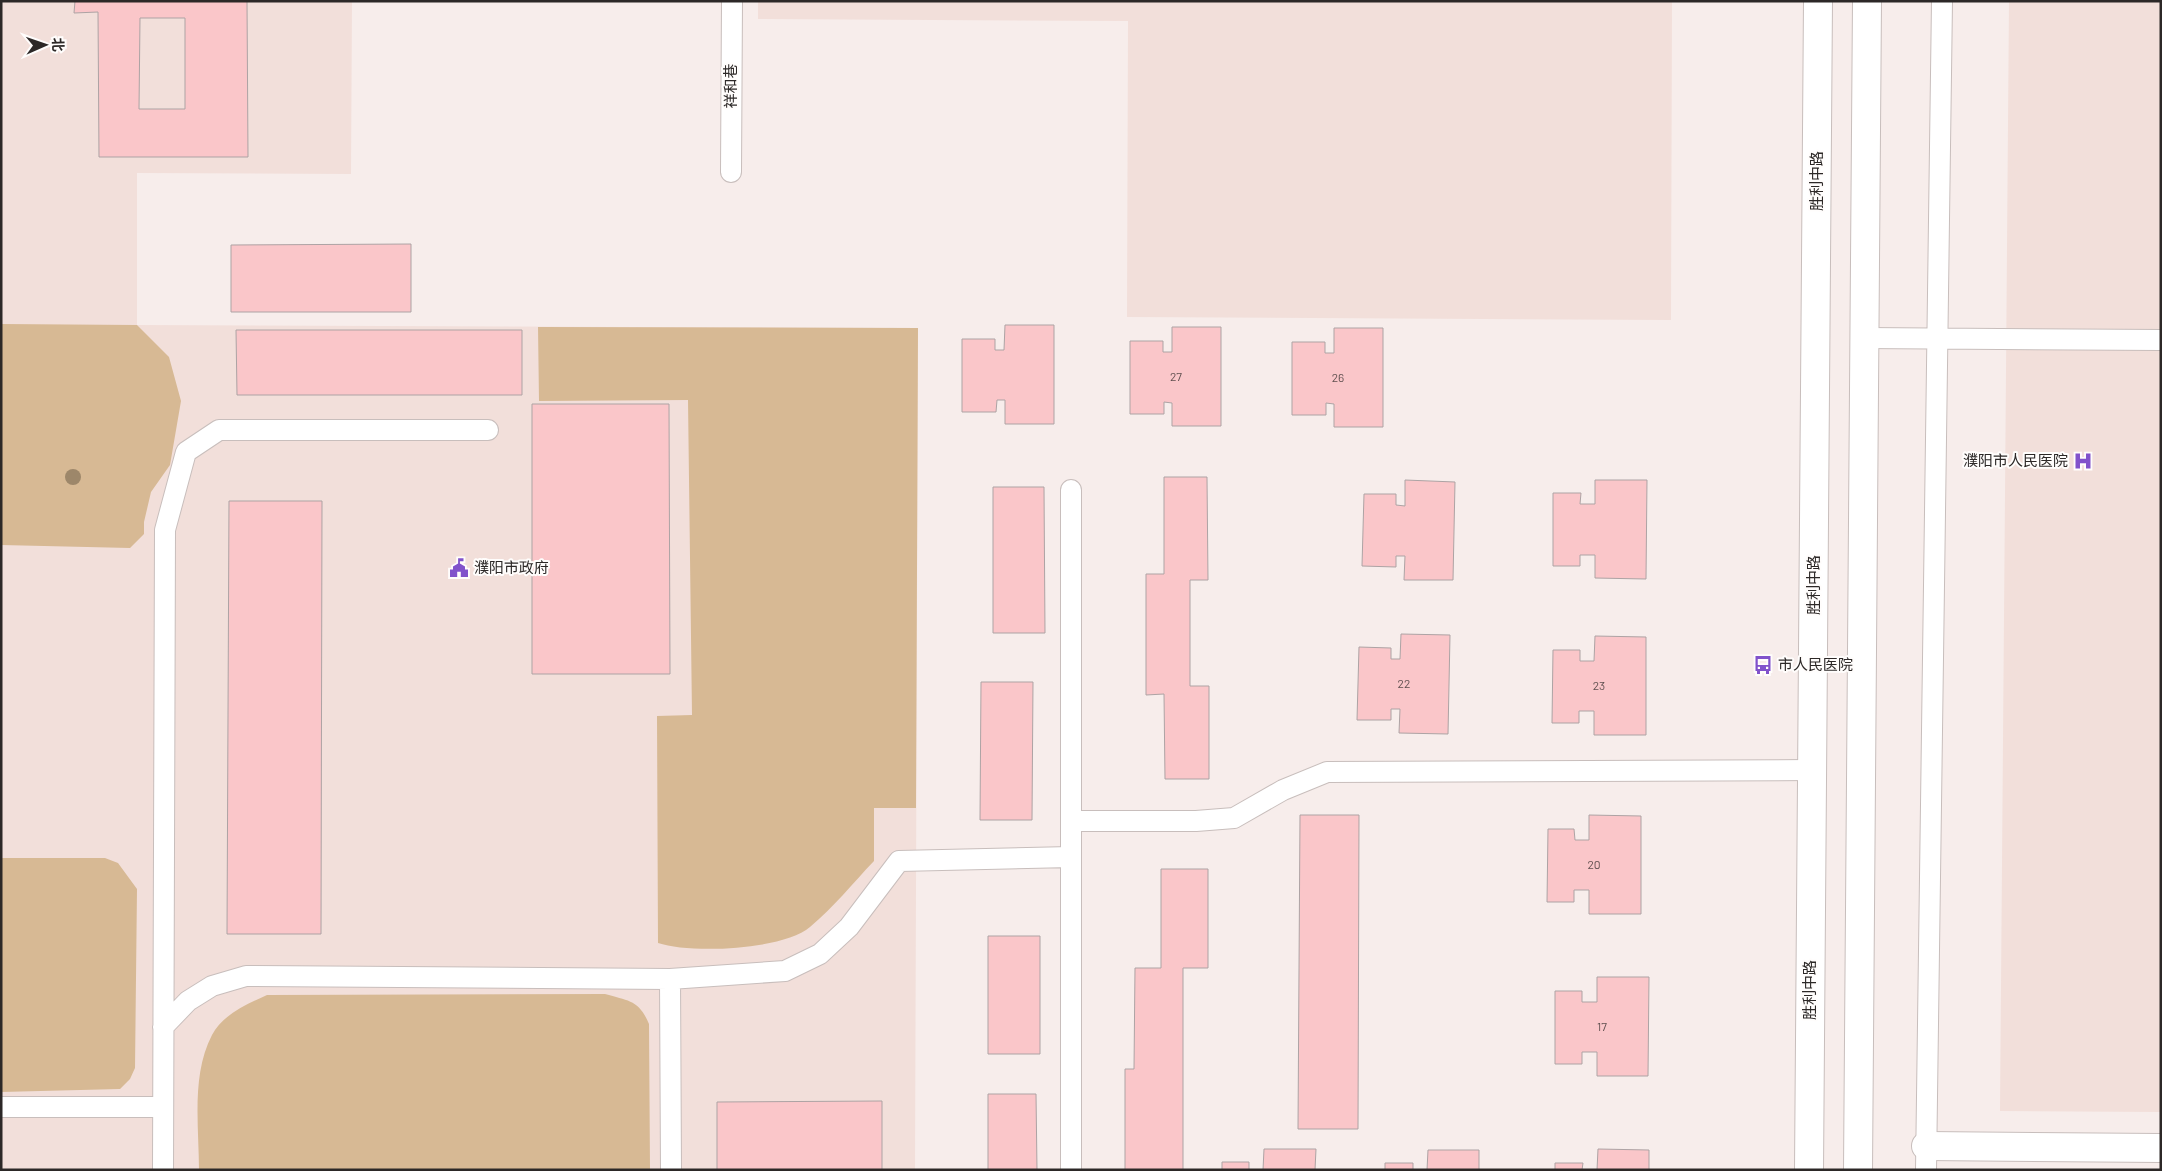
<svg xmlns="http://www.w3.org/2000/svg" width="2162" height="1171" font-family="Barlow,'Noto Sans SC',sans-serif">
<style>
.built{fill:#f2dfda}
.green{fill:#d7b994}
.building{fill:#fac6c9;stroke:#ada3a4;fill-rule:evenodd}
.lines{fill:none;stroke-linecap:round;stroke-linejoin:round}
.service-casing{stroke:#c8bebc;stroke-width:22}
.minor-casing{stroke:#c8bebc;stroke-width:30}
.secondary-casing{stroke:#c8bebc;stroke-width:30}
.service{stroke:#fff;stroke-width:20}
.minor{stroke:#fff;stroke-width:28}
.secondary{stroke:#fff;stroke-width:28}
.tree{fill:#9d876a}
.labels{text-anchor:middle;stroke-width:4;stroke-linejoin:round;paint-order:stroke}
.number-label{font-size:12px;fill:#605050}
.street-label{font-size:15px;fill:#2c2827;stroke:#fffdfc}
.poi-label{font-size:15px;fill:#2c2827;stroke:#fffdfc;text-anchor:start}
</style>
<rect width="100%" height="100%" fill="#f7edeb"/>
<path class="built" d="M1,1H352L351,174L137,173V325L918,328L915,1170H1Z
M758,1H1672L1671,320L1127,317L1128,21L758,19Z
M2009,1H2161V1112L2000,1111Z"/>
<path class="green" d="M1,324L137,325L169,357L181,401L170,465L151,492L144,522V534L130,548L1,545Z
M538,327L918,328L916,808H874V861C853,883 833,908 810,927C783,950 691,954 658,943L657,716L692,715L688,400L539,401Z
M1,858H105L118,863L137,889L135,1068L130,1079L120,1089L1,1092Z
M605,994C629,1001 639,1000 649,1024L650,1170H199C199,1127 191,1075 212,1035C222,1015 247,1004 267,995Z"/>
<path class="building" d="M75,1H247L248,157H99L98,12L74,13ZM140,18H185V109H139Z
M411,244V312H231V245Z
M1005,325H1054V424H1005V400H997L996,412H962V339H995V350H1004Z
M1172,327H1221V426H1172V403L1164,402V414H1130V341H1163V352H1172Z
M1334,328H1383V427H1334V404L1326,403V415H1292V342H1325V353H1334Z
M236,330H522V395H237Z
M532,404H669L670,674H532Z
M1164,477H1207L1208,580H1190V686H1209V779H1165L1164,694L1146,695V574H1164Z
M1405,480L1455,482L1453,580H1404L1405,556H1396V567L1362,566L1364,494H1396V505L1405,506Z
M1595,480H1647L1646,579L1595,578V555H1580V566H1553V493H1581L1580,504H1595Z
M993,487H1044L1045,633H993Z
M229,501H322L321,934H227Z
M1401,634L1450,635L1448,734L1399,733L1400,709H1391V720H1357L1359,647L1391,648V659H1400Z
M1595,636L1646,637V735H1594V711H1579V723H1552L1553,650H1580V661H1594Z
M981,682H1033L1032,820H980Z
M1300,815H1359L1358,1129H1298Z
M1589,815L1641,816V914H1589V890H1574V902H1547L1548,829H1574L1575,840H1589Z
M1161,869H1208V968H1183V1170H1125V1069H1134L1135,968H1161Z
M988,936H1040V1054H988Z
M1597,977H1649L1648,1076H1597V1052H1582V1064H1555V991H1582V1002H1597Z
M988,1094H1036L1037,1170H988Z
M882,1101V1170H717V1102Z
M1264,1149H1316L1315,1170H1263Z
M1598,1149L1649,1150V1170H1597Z
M1428,1150H1479V1170H1427Z
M1222,1162H1249V1170H1222Z
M1385,1163H1413V1170H1385Z
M1555,1163H1583L1582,1170H1555Z"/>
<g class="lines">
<g class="service-casing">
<path id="service" d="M731,172L732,1
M1864,338L2161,340
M1071,490V1170
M1071,821H1196L1234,818L1283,790L1327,772L1812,770
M670,979L671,1170
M163,1027L188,1001L212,986L246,976L670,979L785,971L820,954L849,927L899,861L1071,857
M1,1107H163
M163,1170L165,530L186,452L219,430H488
M1926,1170L1942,1"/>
</g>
<g class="minor-casing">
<path id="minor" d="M1926,1146L2161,1148"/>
</g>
<g class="secondary-casing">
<path id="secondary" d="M1809,1170L1818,1
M1858,1170L1867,1"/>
</g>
<use href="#service" class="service"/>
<use href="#minor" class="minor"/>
<use href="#secondary" class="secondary"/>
</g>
<circle class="tree" cx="73" cy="477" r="8"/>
<defs>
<g id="hospital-bare" transform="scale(1.5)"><path d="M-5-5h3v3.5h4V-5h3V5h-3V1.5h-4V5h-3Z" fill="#8152cb" stroke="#fffdfc" stroke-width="2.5" paint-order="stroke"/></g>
<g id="civic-bare" transform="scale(1.5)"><path d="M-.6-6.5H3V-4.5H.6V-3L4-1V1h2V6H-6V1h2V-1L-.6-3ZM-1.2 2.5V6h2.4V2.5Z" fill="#8152cb" stroke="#fffdfc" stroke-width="2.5" paint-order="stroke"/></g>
<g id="bus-bare" transform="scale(1.5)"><path d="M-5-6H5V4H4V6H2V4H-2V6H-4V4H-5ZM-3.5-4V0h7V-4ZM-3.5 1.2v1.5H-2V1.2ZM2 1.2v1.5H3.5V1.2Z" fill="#8152cb" stroke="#fffdfc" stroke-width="2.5" paint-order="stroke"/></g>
</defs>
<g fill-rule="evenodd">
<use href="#hospital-bare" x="2083" y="461"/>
<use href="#civic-bare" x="459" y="568"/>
<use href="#bus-bare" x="1763" y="665"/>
</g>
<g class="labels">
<g class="number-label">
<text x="1176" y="381">27</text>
<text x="1338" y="382">26</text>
<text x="1404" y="688">22</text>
<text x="1599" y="690">23</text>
<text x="1594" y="869">20</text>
<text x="1602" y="1031">17</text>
</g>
<g class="street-label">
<text transform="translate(731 86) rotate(-90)" y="5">祥和巷</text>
<text transform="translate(1817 181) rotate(-90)" y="5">胜利中路</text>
<text transform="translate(1814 585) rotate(-90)" y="5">胜利中路</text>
<text transform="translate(1810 990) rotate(-90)" y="5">胜利中路</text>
</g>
<g class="poi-label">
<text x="2068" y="466" text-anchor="end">濮阳市人民医院</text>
<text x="474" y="573">濮阳市政府</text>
<text x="1778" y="670">市人民医院</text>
</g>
</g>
<rect width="2162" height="1171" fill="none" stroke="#2c2827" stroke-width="5"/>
<g transform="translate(45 45) rotate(88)" stroke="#fffdfc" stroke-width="4" paint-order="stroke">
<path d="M0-4L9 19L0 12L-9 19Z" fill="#2c2827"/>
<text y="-8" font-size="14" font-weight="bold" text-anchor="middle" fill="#2c2827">北</text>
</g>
</svg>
